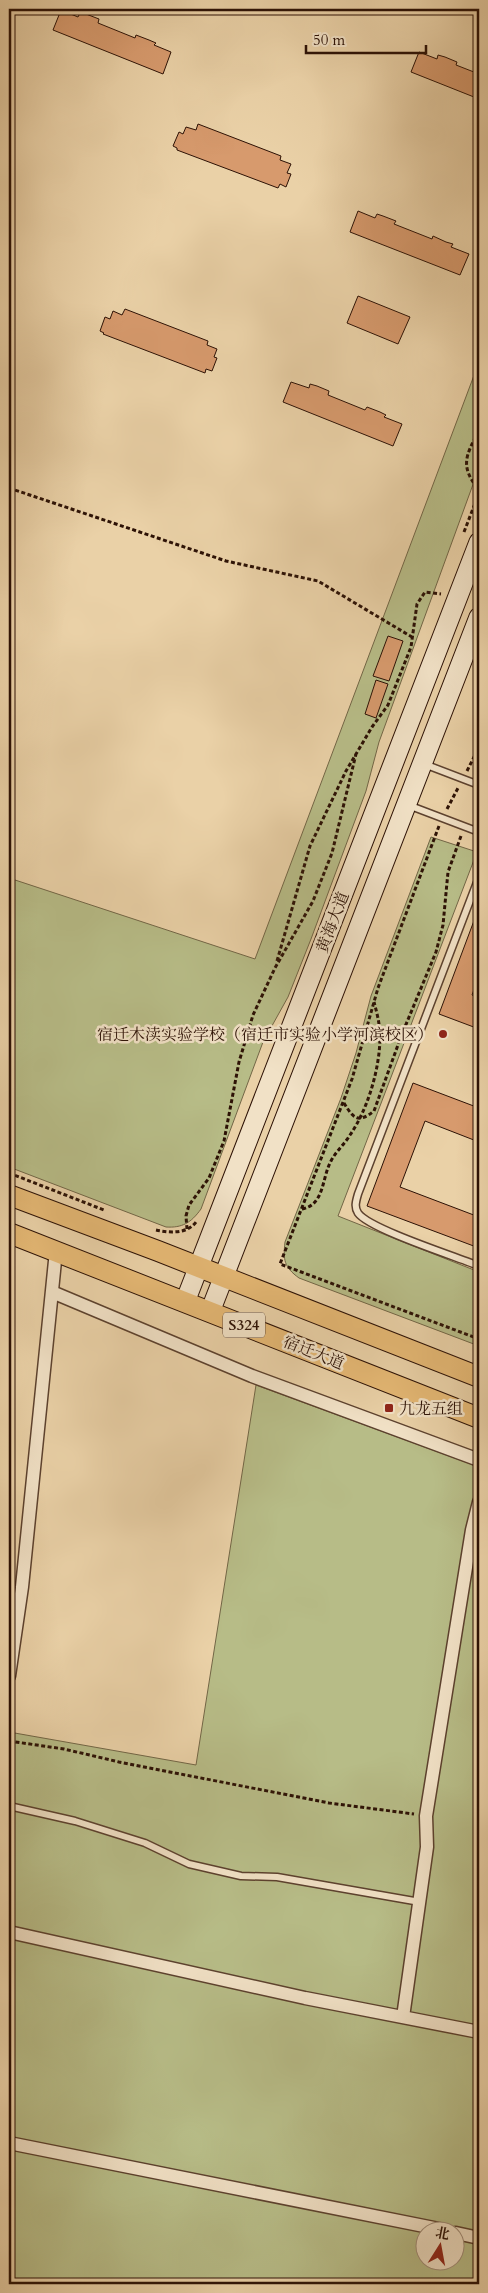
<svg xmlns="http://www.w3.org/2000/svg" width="488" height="2293" font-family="Cardo,'Noto Serif SC',serif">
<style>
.green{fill:#b7bc87;stroke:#726646;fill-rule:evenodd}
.building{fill:#d79a6d;stroke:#2c1105}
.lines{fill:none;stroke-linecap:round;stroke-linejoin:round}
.service-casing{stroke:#5c412e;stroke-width:9}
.minor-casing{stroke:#5c412e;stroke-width:15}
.secondary-casing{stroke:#2c1105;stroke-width:21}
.primary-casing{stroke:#2c1105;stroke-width:22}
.path{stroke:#2c1105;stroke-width:3;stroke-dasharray:4 2.5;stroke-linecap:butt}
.service{stroke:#f1e1c6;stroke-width:6}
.minor{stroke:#f1e1c6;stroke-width:12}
.secondary{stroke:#f1e1c6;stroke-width:19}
.primary{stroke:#e5b874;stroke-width:20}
.poi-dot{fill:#8f2418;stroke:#f1e1c6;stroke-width:2}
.labels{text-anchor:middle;stroke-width:5;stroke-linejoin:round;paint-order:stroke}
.shield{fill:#f1e1c6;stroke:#674f3f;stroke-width:1}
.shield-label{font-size:15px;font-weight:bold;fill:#2c1105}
.street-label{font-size:16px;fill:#2c1105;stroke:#f1e1c6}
.poi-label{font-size:16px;fill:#2c1105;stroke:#f1e1c6;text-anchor:end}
</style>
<rect width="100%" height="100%" fill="#ead1a7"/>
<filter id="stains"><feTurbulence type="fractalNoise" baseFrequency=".004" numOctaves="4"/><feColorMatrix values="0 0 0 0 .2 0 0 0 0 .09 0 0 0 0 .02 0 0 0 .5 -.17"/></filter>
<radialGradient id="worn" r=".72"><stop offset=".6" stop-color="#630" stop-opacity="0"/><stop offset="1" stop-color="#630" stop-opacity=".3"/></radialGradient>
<path class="green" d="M479,362V468L379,742L366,791L311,939L288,997L263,1042L201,1209C191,1223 182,1228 166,1227L9,1167V878L255,959Z
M431,837L477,852L338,1216L479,1272V1346L299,1278C284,1267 283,1260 285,1242L341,1098L356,1053L371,996Z
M256,1385L479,1467V2284H9V1732L196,1765ZM426,2230H456V2260H426Z"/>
<path class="building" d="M61,10L78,17L80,13L86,14L99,19L98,23L135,38L136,35L149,40L156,43L154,45L171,52L163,74L53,30Z
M419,52L437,59L438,55L445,57L457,62L456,65L479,74V99L411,72Z
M198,124L281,156L280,160L291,164L287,173L291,174L286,187L280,184L278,188L177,150V148L173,146L179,132L183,134L186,127L196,130Z
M358,211L375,218L377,214L383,216L396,221L394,224L432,239L433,236L446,242L453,244L451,247L469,254L460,275L350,232Z
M358,296L410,317L398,344L347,323Z
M125,309L208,341L207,345L217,349L214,357L217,358L212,371L206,369L205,373L103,334L104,333L100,331L105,317L110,319L113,311L122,315Z
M291,382L309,388L310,384L317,386L329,391L328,395L365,410L367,407L380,412L386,415L384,417L402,424L393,446L283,402Z
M388,636L403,641L389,681L373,676Z
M376,680L388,684L376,718L365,714Z
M478,910L479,976L472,995L479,998V1029L439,1014Z
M413,1083L479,1108V1142L425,1121L400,1187L479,1217V1248L367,1206Z"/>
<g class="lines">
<g class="service-casing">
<path id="service" d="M424,764L479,785
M408,805L479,832
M479,877L358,1194C356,1201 354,1207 358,1213C369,1229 457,1257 479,1266
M9,1806L75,1821L145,1843L189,1864L241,1876L277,1877L420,1902"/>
</g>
<g class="minor-casing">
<path id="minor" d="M52,1292L252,1376L479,1460
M9,1676L22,1587L56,1251
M9,1932L305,1998L479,2032
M403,2017L427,1847L426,1816L472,1530L479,1502
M9,2143L444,2230
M456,2233L479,2238"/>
</g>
<g class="secondary-casing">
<path id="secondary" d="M185,1302L479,542
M210,1312L479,617"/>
</g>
<g class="primary-casing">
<path id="primary" d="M9,1195L158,1251L479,1377
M9,1233L479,1418"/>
</g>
<path class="path" d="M479,431C465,456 460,467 479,490
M9,488L226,561L318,581L412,637
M464,532L479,493
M467,771L479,747
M447,809L458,788
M439,826L378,988L352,1079L280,1264L479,1339
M277,961L310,846L346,771L372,727L388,705L411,647L417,604L425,592L441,594
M344,1103C353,1118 358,1124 374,1111L402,1034L436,952L443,925L448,872L461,836
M9,1173L104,1210
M302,1209C324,1205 322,1179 330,1163C335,1152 344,1145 350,1135C368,1109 380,1068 380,1036C380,1025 377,1013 374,1002
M187,1229L186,1216L189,1205L209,1178L224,1141L239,1062L253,1015L275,968L313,901L332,853L356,754
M156,1230C170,1233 187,1234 196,1222
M9,1741L64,1749L119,1762L329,1803L414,1814"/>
<use href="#service" class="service"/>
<use href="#minor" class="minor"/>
<use href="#secondary" class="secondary"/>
<use href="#primary" class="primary"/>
</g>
<g class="poi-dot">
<circle cx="443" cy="1034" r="5"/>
<rect x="384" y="1403" width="10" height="10" rx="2.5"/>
</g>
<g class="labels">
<rect class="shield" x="223" y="1312.5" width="42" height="25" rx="4"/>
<g class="shield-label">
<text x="244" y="1330">S324</text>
</g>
<g class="street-label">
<text transform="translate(332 922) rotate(-69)" y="6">黄海大道</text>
<text transform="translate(314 1352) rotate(22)" y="6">宿迁大道</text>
</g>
<g class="poi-label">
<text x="433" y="1040">宿迁木渎实验学校（宿迁市实验小学河滨校区）</text>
<text x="399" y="1414" text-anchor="start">九龙五组</text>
</g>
</g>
<rect width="488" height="2293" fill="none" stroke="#ead1a7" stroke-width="30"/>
<rect x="10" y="10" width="468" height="2273" fill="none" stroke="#2c1105" stroke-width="2.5"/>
<rect x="15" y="15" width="458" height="2263" fill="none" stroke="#2c1105"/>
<g transform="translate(440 2246) rotate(11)"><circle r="24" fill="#f1e1c6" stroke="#a28e79"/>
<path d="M0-4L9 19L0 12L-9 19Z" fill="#8f2418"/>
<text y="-8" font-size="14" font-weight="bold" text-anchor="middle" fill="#2c1105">北</text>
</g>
<path d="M306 45v8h120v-8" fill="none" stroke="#2c1105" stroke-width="2.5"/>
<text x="313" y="45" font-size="15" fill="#2c1105" stroke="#f1e1c6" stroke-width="4" paint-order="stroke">50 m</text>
<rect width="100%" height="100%" filter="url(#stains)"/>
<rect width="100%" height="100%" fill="url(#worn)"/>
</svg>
